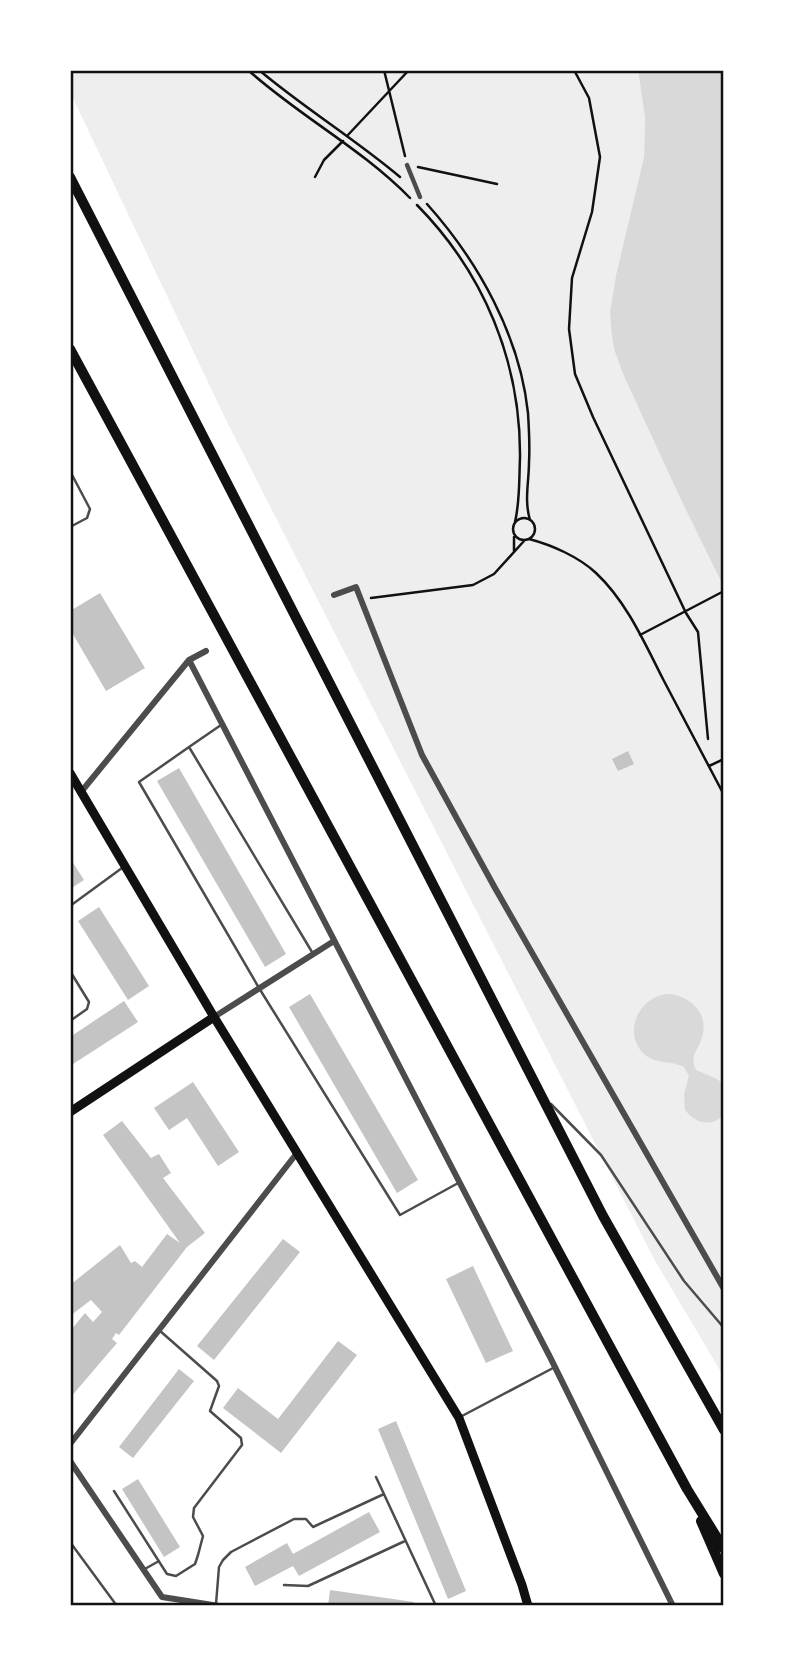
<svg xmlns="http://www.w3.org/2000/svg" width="794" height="1676" font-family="Lato,sans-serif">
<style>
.green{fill:#eee}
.water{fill:#d9d9d9}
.building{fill:#c4c4c4}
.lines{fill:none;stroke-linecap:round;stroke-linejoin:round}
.path{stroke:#111;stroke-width:2.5}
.service{stroke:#4c4c4c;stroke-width:2.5}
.pedestrian{stroke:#4c4c4c;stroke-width:4.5}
.minor{stroke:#4c4c4c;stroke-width:6}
.secondary{stroke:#111;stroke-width:9}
.trunk{stroke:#111;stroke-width:10}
.neatline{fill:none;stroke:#111;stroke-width:2.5}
</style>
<rect width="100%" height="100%" fill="#fff"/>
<path class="green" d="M70,70H638L645,118L644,157L616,275L610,312L615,352L683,504L724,584V1377L654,1259L226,420L70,92Z"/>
<path class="water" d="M638,70H724V587L683,504L624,376L615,352L612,337L610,312L616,275L644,157L645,118Z
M671,994C690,997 707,1012 703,1033C701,1048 688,1055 696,1070L715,1078L724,1084V1115C711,1127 696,1124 685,1110L684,1094L689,1076L684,1067C671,1060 655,1065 643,1053C621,1030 642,993 671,994Z"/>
<path class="building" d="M100,593L145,668L106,691L70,629V611Z
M628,751L634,764L618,771L612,759Z
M179,768L286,954L265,967L157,781Z
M70,858L84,880L70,889Z
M99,907L149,986L128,1000L78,921Z
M310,994L418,1180L397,1193L289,1007Z
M124,1001L138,1022L70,1066V1037Z
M193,1082L239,1152L218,1166L187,1118L169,1130L154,1108Z
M122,1121L151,1158L159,1154L171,1173L163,1178L205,1233L187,1247L119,1335L116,1333L112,1339L117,1343L70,1398V1331L85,1313L93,1322L102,1312L91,1300L70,1316V1285L120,1245L131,1263L135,1261L142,1267L167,1234L180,1243L103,1135Z
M283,1239L300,1252L214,1360L197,1346Z
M473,1266L513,1351L486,1363L446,1279Z
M338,1341L357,1355L281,1453L223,1408L238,1388L278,1419Z
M179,1369L194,1381L133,1458L119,1447Z
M396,1421L466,1591L448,1599L378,1429Z
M138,1479L180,1547L164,1557L122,1489Z
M369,1512L380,1532L299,1576L293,1566L255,1586L245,1567L287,1543L293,1554Z
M330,1590L414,1602L413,1606H328Z"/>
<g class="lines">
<path class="path" d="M248,70C299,116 361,148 410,198
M259,70C304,108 355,139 400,177
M384,70L405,156
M574,70L589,98L600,157L592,212L572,278L569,329L575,374L593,417L686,613L698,632L708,739
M347,136L409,70
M418,167L497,184
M315,177L324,160L343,141
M427,204C478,261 520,336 528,413C529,429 530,446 529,462C529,482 524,500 530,520
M417,205C484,273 521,362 520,458C519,480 520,501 515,522
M513 529a11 11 0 1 1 22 0a11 11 0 1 1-22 0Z
M514,537V551
M529,539C552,545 579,557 596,573C627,602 645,644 664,681C684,719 704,757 724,795
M371,598L473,585L494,574L524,541
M640,635L724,591
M709,766L724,759"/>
<path class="service" d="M70,471L90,509L87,518L70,527
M189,747L221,725
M70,906L122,868
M312,952L189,747L139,782L259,988L400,1215L460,1182
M70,971L89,1002L87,1009L70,1021
M551,1104L601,1155L684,1281L724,1328
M462,1416L555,1367
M376,1477L436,1606
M114,1491L167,1574L176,1576L195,1564L198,1555L203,1536L193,1517L194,1508L242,1445L241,1438L210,1411L219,1386L217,1381L159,1330
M70,1542L117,1606
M143,1570L159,1561
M284,1585L308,1586L405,1541
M216,1604L219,1567L223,1560L231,1552L294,1519H306L313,1527L384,1494"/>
<path class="pedestrian" d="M407,165L420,197"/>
<path class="minor" d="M334,595L356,587L422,755L495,888L724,1289
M189,660L550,1357L673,1606
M81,792L189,660L206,651
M214,1017L334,941
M70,1444L297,1153
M70,1461L162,1597L219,1606"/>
<path class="secondary" d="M70,773L214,1017L459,1418L522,1585L528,1606
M70,1112L214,1017"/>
<path class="trunk" d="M70,177L603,1216L724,1430
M70,349L687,1489L724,1549
M701,1521L724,1574"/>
</g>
<rect width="794" height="1676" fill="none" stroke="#ffffff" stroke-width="144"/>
<rect x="72" y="72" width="650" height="1532" class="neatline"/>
</svg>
